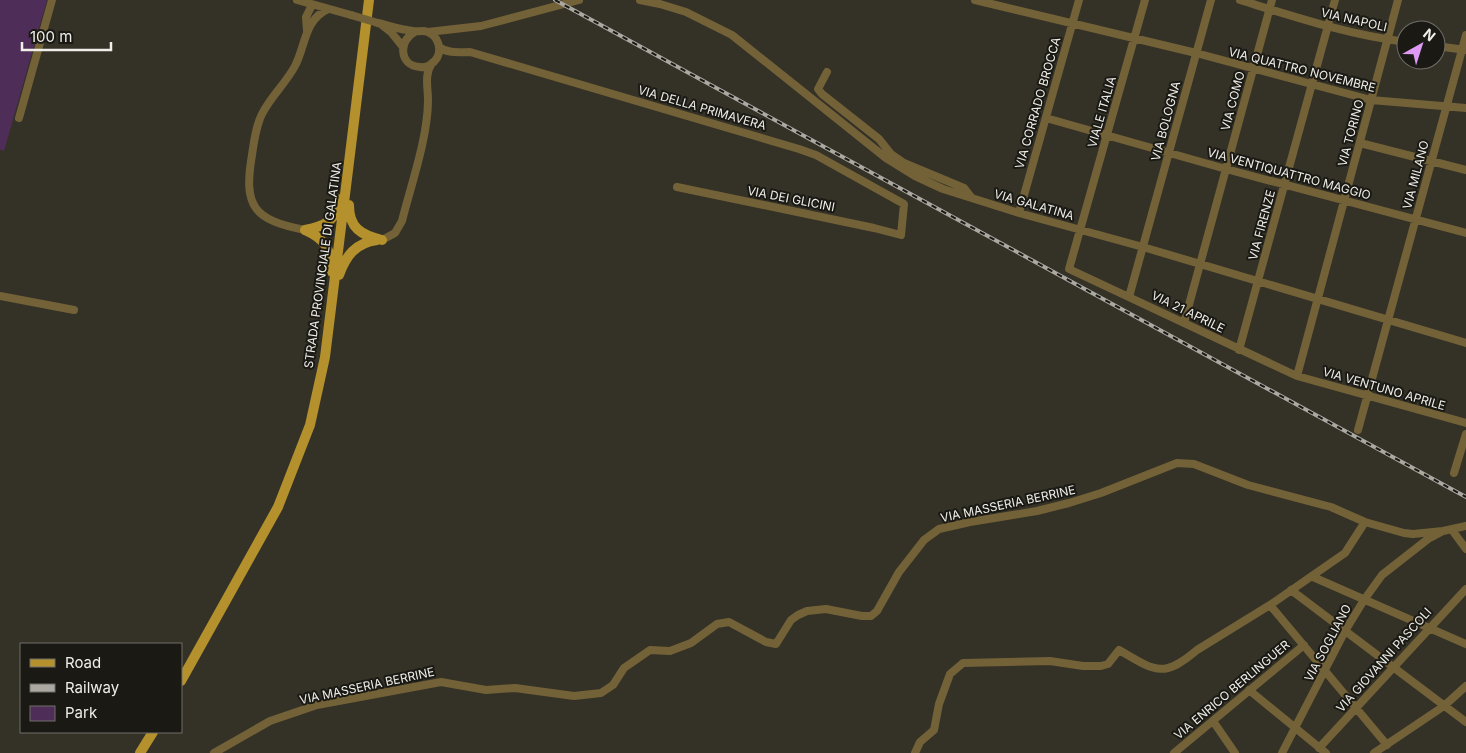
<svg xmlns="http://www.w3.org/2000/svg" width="1466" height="753" font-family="Inter,sans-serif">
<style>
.green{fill:#4e2e59}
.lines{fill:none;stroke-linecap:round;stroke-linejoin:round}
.minor{stroke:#736237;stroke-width:8}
.major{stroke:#b4912c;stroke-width:10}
.rail-casing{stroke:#aaa8a0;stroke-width:4}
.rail{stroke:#1a1914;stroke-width:2;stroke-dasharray:5.5;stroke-linecap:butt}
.minor-bridge{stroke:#736237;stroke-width:8}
.labels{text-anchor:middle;stroke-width:4;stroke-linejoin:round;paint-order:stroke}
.street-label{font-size:12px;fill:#f0eee8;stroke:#1a1914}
</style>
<rect width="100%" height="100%" fill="#343127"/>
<path class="green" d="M0,0H47L4,151L0,150Z"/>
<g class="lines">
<path class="minor" d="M297,0L351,15
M640,0L660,4L686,12L732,35L886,158L915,176L943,189L1019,213L1143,247L1466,343
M975,0L1196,53L1371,100L1466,108
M1145,0L1069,269L1297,376L1466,423
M1240,0C1295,17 1349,35 1406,42
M378,23C390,26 401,30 413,31C418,32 423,30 428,32C438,36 442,49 437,58C433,64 427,68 420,67C399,66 398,40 415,32
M382,25L391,32L403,47
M307,31L306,17L312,5
M428,32L481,26L579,0
M1436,46L1466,50
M439,47C448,54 460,52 470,52L799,149L816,155L904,204L901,235L874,228L677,187
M827,72L818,89L822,94L879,139L891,154L904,163L964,188L971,197
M19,118L52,0
M1046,118L1226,169L1466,233
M1360,143L1466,170
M1019,213L1079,0
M305,230C254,220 243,207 252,155C254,141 256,126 262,114C271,96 286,83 295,66C306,45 304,20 328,9
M382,240L395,233L402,221C411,185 428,137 428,100C428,87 424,75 432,63
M0,296L74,310
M1129,297L1211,0
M1184,323L1272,0
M1239,350L1335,0
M1297,376L1398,0
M1358,430L1466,35
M1454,473L1466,434
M1452,530L1466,549
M1313,577L1466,644
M1291,590L1466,722
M1270,605L1387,745
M1249,690L1326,753
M1213,721L1235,753
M1319,748L1466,589
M214,753L270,721L317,705L441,682L486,690L515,688L574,696L601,693L613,685L624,668L650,650L670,651L691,643L717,624L729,622L766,642L776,644L791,620L798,615L807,611L826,609L862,616H871L877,611L899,572L910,558L924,540L939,529L970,522L1037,511L1069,503L1101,493L1177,463L1194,464L1248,485L1331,507L1365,522L1404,533L1413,534L1443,531
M915,753L920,742L934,730L939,704L950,674L963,663L1050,661L1083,666H1101L1108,664L1119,650C1155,671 1163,679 1197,650L1270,605L1345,553L1365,522
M1174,753L1304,645
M1282,753L1345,631L1364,600L1382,575L1428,539L1443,531L1466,526
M1374,753L1444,706L1466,686"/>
<path class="major" d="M349,205C349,228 361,235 382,240
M305,230C326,226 335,221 341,199
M305,230C327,240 330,249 332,272
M339,275C346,256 355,243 377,240
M181,681L278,507L310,425L325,357L369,0
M140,753L153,732"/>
<g class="rail-casing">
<path id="rail" d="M555,0L1466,497"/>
</g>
<use href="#rail" class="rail"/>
<path class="minor-bridge" d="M351,15L378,23"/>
</g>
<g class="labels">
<g class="street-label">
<text transform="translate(1354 20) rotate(13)" y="4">VIA NAPOLI</text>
<text transform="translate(1302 70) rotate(14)" y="4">VIA QUATTRO NOVEMBRE</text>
<text transform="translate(1233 101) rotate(-75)" y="4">VIA COMO</text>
<text transform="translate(1038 103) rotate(-74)" y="4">VIA CORRADO BROCCA</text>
<text transform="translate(702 108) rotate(16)" y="4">VIA DELLA PRIMAVERA</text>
<text transform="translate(1102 112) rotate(-74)" y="4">VIALE ITALIA</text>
<text transform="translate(1166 121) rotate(-75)" y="4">VIA BOLOGNA</text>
<text transform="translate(1351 133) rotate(-75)" y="4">VIA TORINO</text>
<text transform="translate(1289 174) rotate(15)" y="4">VIA VENTIQUATTRO MAGGIO</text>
<text transform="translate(1416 175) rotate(-75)" y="4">VIA MILANO</text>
<text transform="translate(791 199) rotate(11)" y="4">VIA DEI GLICINI</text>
<text transform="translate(1034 205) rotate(16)" y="4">VIA GALATINA</text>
<text transform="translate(1262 225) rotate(-75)" y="4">VIA FIRENZE</text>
<text transform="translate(323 265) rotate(-82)" y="4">STRADA PROVINCIALE DI GALATINA</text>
<text transform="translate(1188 312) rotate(26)" y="4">VIA 21 APRILE</text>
<text transform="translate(1384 389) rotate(16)" y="4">VIA VENTUNO APRILE</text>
<text transform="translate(1008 504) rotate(-12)" y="4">VIA MASSERIA BERRINE</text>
<text transform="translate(1328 643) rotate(-62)" y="4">VIA SOGLIANO</text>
<text transform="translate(1384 660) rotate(-48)" y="4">VIA GIOVANNI PASCOLI</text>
<text transform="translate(367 686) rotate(-12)" y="4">VIA MASSERIA BERRINE</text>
<text transform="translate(1232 690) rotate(-40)" y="4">VIA ENRICO BERLINGUER</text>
</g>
</g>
<rect x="20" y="643" width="162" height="90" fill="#1a1914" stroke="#706e69"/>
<rect x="30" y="659" width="25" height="8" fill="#b4912c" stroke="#706e69"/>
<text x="65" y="668" font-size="15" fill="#f0eee8">Road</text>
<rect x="30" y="684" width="25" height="8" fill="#aaa8a0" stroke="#706e69"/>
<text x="65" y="693" font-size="15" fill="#f0eee8">Railway</text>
<rect x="30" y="706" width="25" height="15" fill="#4e2e59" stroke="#706e69"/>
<text x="65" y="718" font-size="15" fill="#f0eee8">Park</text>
<g transform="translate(1421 45) rotate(39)"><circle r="24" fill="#1a1914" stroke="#706e69"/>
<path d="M0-4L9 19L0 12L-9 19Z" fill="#dd99f4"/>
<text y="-8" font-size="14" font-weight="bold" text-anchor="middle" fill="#f0eee8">N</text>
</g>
<path d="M22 42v8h89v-8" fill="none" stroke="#f0eee8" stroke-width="2.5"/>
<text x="30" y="42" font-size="15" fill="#f0eee8" stroke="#1a1914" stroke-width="4" paint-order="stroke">100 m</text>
</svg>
